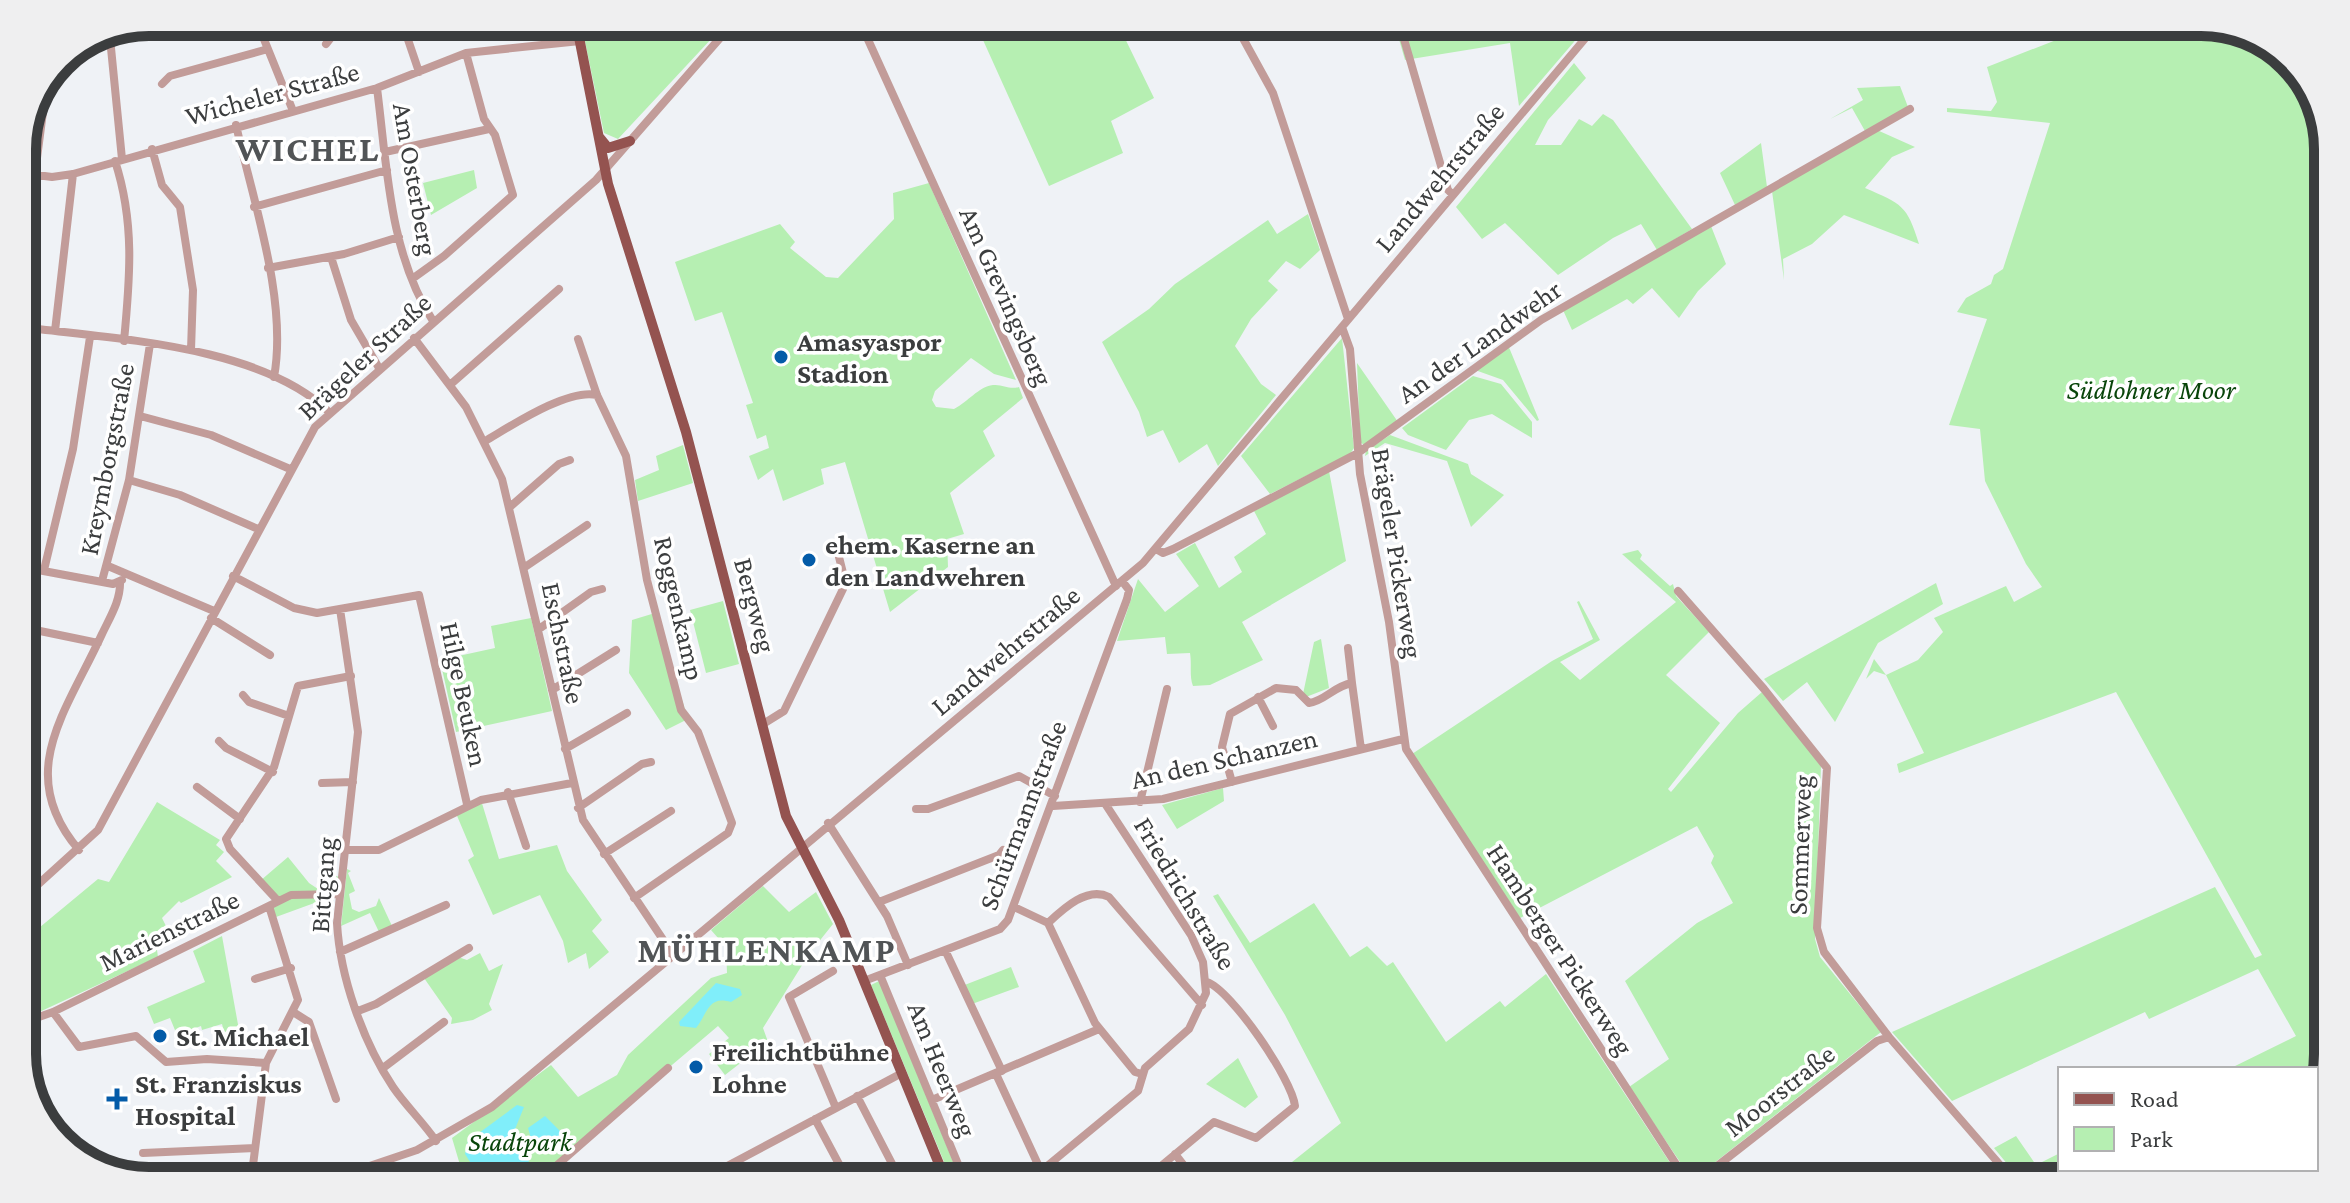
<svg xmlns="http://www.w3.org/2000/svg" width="2350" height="1203" font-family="'Crimson Pro',serif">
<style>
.green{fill:#b6efb2}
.water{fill:#80eefa}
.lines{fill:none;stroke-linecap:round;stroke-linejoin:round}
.stream{stroke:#80eefa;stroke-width:2}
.minor{stroke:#c29c99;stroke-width:8}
.major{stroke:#945350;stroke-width:10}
.poi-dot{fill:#035ba8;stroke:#fff;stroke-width:3}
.labels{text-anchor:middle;stroke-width:7;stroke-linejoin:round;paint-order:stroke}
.street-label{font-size:28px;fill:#3b3d3e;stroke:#fff}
.poi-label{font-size:28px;font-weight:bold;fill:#3b3d3e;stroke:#fff;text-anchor:start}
.park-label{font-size:28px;font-style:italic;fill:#09450a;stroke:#fff}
.district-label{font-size:36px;font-weight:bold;letter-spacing:2px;fill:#515456;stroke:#fff}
.rim{fill:none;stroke:#3b3d3e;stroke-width:10}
</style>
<rect width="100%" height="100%" fill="#eff2f6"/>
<path class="green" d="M581,22H727L618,139L604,133Z
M1030,22H1117L1154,98L1111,121L1123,153L1049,186L983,40Z
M1394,22H1591L1519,106L1510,43L1405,60Z
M2102,22C2176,22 2254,12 2306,78C2317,93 2322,123 2328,141V1054L2323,1076L2316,1079V1069H2229L2296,1036L2258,969L2149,1019L2145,1012L1952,1101L1892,1032L2215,887L2255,958L2262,955L2116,692L1899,773L1897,764L1924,753L1886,675L1874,671L1866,679L1874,659L1886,675L1918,660L1943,632L1934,618L2006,586L2014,602L2042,587L2026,564L1985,481L1980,429L1949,425L1987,319L1957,312L1966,298L1991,284L1994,275L2003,269L2050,123L1947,112V108L1991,111L1997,102L1987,67Z
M1574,63L1586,78L1548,120L1535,145H1561L1579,119L1592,126L1603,114L1613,120L1692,229L1657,250L1641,224L1613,238L1558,275L1505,223L1482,239L1456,207Z
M1900,86L1908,107L1865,131L1852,108L1830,119L1863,100L1857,88Z
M1877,130L1915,147L1892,157L1865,188C1902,204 1907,205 1919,244L1844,215L1812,244L1783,259L1784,280L1772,191Z
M1761,143L1767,187L1735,205L1720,173Z
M474,170L477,188L431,215L423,183Z
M929,183L1016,380L994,374L971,358L935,391L932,400L936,407L954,409C968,402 978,387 993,385C1003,384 1009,390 1019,387L1023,398L983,431L995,456L950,493L964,534L947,539L948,567L890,612L845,462L821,469L824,484L783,501L773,469L758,480L749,456L769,448L766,435L757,439L746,405L753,403L722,312L695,321L675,262L780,224L795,242L790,248L826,277L838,278L894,219L893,193Z
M1308,214L1320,250L1300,269L1286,261L1268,281L1278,290L1251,319L1235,346L1261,384L1276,395L1218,466L1207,444L1179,463L1163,430L1147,437L1139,412L1102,342L1149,309L1175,284L1268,220L1277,234Z
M1711,226L1726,264L1698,291L1679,318L1652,288L1633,304L1627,299L1572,330L1563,310Z
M1342,338L1354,448L1350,454L1270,494L1241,456Z
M1508,345L1539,420L1537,421L1503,380L1475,370Z
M1357,363L1398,422L1364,445L1360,442Z
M1473,376L1501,384L1532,422V438L1492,414L1469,420L1446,450L1408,435L1402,428Z
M1390,435L1468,464L1471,474L1504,495L1471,527L1447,461L1385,443L1365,456L1366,451Z
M683,445L693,483L638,501L635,480L659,470L656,456Z
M1329,471L1346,561L1242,622L1263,660L1210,685L1193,686C1189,676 1192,665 1190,653L1167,654L1165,637L1117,641L1138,579L1165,612L1199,586L1176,554L1195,543L1219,588L1242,572L1234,557L1266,534L1254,511Z
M1638,550L1642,555L1640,559L1670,586L1673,584L1676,596L1709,632L1666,675L1720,723L1668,789L1671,792L1738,713L1762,692L1821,765L1815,939L1820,957L1881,1032L1695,1178H1691L1629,1087L1669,1059L1625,981L1697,923L1733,903L1711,863L1714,856L1697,826L1520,918L1412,754L1552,661L1593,639L1577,602L1579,601L1600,640L1560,662L1580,680L1676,602L1622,554Z
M1936,583L1943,604L1878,643L1835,722L1807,682L1783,701L1764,679Z
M723,601L739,664L706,673L690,610Z
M655,613L688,719L666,730L629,673L632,620Z
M531,618L552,711L456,732L440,660L495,648L491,626Z
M1321,639L1329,688L1306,697L1303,694L1314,642Z
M1223,788L1224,801L1177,829L1162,805Z
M481,800L499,859L557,845L567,871L602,920L592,931L609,952L589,969L586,953L568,963L563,941L540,895L493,915L468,860L474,856L455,811Z
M157,802L220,840L216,845L224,852L216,861L232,877L181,903L179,901L162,918L169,932L156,943L158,957L22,1020V942L98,879L109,882Z
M288,857L309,883L318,889L333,882L335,876L341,877L339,894L276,917L269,906L277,902L260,881Z
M347,869L351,871L348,873L355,891L349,894L352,909L359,912L376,906L379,898L392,926L379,932L370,913L341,926Z
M763,886L789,912L816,892L833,924L809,954L763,1028L771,1050L752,1054L725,1075L709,1054L729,1038L718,1026L535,1181H446L455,1178L460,1165L452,1138L551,1065L578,1097L617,1075L628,1055L711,978L727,973L726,947L711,930Z
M1218,894L1250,943L1314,903L1350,957L1367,946L1387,966L1393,962L1446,1042L1500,1001L1505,1007L1546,974L1682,1181H1614L1608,1168L1599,1171L1596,1181H1268L1341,1123L1285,1015L1213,896Z
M222,936L239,1030L224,1032L222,1024L202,1030L201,1026L177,1035L170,1018L154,1024L147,1007L205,982L193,951Z
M480,953L489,971L503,964L489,1004L492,1010L473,1020L451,1024L452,1018L424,978L458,957L467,960Z
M1011,967L1019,987L972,1004L962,986Z
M879,981L961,1181H952L871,985Z
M1238,1058L1258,1097L1245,1108L1206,1084Z
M2016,1136L2036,1165L2060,1153V1169H2132L2108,1181H2025L2021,1175L2018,1177L1994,1148Z"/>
<path class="water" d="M716,983L740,989L742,995L731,1002C708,995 708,1013 696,1028L680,1026L679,1022Z
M517,1105L524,1107L511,1139L530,1153L528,1166L510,1180L474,1181L479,1176L465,1154L468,1141Z
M545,1116L564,1135L543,1150L533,1145L528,1128Z"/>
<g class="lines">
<path class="stream" d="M530,1153L537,1147
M451,1181H458"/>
<path class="minor" d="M257,22L293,111
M402,22L419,72
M860,22L1116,586
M1234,22L1273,93L1348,319
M1399,22L1448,190L1453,195
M157,26L186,22
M110,38L122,159
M326,44L333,35L370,22
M162,84L170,76L268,49
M377,88C387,166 389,253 433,321
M236,125C253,201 288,301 274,377
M152,149L162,185L180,207L193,290L191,350
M385,152L489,129
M115,161C135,222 130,278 124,341
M22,173L52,177L73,174L377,88L466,53L580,41
M254,207L387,170
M331,257L351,320L379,368
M268,268L344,254L399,237
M22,273L46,89
M412,279L444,256L513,195L495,135L484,119L466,53
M22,327C113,339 261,345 329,412
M1342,327L1350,349L1360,474L1389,622L1406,749L1687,1181
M55,331L73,174
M414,338L466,407L502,479L583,820L674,956
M578,339L597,395L626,456L647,580L681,710L698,732L732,823L728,833L634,898
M451,384L559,289
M140,416L211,435L290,469
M485,441C511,426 568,388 597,395
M129,480L180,495L258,529
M511,506L559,464L570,460
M1156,549L1163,553L1173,549L1358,453L1541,320L1910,109
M108,566L214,611
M22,567L113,584L122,580
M525,567L587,525
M44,570L73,449L90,337
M233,576L294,608L317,613L419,595L467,804
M102,581L129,480L150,344
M1678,591L1764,689L1827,768L1817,928L1824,952L1889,1037L2014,1181
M340,609L358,732L337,923C340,977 363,1042 393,1087C406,1106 423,1122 436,1141
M211,618L270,655
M539,629L591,592L602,589
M40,631L98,643
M1348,648L1352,683
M552,690L616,650
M243,695L249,702L289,716
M1258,697L1273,726
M763,724L784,711L843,589L845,581L836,545
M219,741L226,748L273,772
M565,749L627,713
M1232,782L1222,747L1230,714L1276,688L1296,690L1309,703C1325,701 1334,686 1352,683L1361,749
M322,783L353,782
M197,787L240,819
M508,792L526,846
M1140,802L1167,689
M1053,806L1163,799L1403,739
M578,808L642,764L651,762
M916,809H928L1019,776L1055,796
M828,823L887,916L908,965
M79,850C13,773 67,711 102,634C110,617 121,600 120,581
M346,850H379L481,800L572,783
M604,854L671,811
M22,899L98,830L315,427L596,180L734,22
M278,901L230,849L226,839L274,767L298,686L351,676
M879,902L999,855L1003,850
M1014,907L1048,923L1095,1023L1135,1072L1142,1074
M1048,923C1063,909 1087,886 1109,897L1202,1005
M945,950L1002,1071
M340,952L446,905
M833,971L789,997L836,1108
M880,975L965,1181
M255,979L291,968
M864,981L1000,929L1008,920L1127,599L1129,590L1122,581
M358,1011L376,1004L469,948
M53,1012L79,1047L136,1036L166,1062L207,1059L266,1063
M293,1012L309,1022L336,1099
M22,1023L53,1012L291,895L339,894
M383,1068L444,1022
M996,1074L1041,1171
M857,1096L901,1181
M932,1100L1099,1029
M815,1119L848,1181
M143,1153L255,1148
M1175,1154L1196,1181
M721,1169L728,1181
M251,1181L266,1063L298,1000L269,906
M325,1181L417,1150L492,1107L1143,563L1599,22
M539,1181L668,1068
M699,1181L902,1073
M1029,1181L1138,1091L1145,1068L1189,1029L1206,993L1203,962L1191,935L1106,805
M1143,1181L1214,1122L1256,1138L1295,1106C1292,1079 1231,990 1207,982
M1698,1181L1877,1041L1889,1037"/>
<path class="major" d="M576,22L608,184L686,432L786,816L839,920L946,1181
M599,137L608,148L630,141"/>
</g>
<g class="poi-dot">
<circle cx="781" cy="357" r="8"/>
<circle cx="809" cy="560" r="8"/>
<circle cx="160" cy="1036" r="8"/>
<circle cx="696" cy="1067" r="8"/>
<path d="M113 1087h8v8h8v8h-8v8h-8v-8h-8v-8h8z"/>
</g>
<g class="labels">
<g class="street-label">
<text transform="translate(272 93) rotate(-15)" y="10">Wicheler Straße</text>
<text transform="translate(1439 177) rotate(-50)" y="10">Landwehrstraße</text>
<text transform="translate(416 179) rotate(80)" y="10">Am Osterberg</text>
<text transform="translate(1007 296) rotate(66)" y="10">Am Grevingsberg</text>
<text transform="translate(1479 341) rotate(-35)" y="10">An der Landwehr</text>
<text transform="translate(364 356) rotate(-43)" y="10">Brägeler Straße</text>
<text transform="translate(106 459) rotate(-79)" y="10">Kreymborgstraße</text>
<text transform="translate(1398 553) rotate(81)" y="10">Brägeler Pickerweg</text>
<text transform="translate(756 605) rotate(75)" y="10">Bergweg</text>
<text transform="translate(680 608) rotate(77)" y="10">Roggenkamp</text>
<text transform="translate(564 643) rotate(78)" y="10">Eschstraße</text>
<text transform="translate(1005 650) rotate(-40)" y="10">Landwehrstraße</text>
<text transform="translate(465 694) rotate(78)" y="10">Hilge Beuken</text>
<text transform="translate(1224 758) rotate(-13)" y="10">An den Schanzen</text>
<text transform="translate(1022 815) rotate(-69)" y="10">Schürmannstraße</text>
<text transform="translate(1799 845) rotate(-88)" y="10">Sommerweg</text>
<text transform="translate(322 885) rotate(-86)" y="10">Bittgang</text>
<text transform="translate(1186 893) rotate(59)" y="10">Friedrichstraße</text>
<text transform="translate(169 930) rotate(-26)" y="10">Marienstraße</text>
<text transform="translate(1561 949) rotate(57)" y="10">Hamberger Pickerweg</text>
<text transform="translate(943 1069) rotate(68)" y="10">Am Heerweg</text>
<text transform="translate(1779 1090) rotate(-38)" y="10">Moorstraße</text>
</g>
<g class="poi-label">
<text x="797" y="351">Amasyaspor<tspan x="797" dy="32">Stadion</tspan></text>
<text x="825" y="554">ehem. Kaserne an<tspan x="825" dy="32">den Landwehren</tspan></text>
<text x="176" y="1046">St. Michael</text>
<text x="712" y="1061">Freilichtbühne<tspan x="712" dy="32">Lohne</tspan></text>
<text x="135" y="1093">St. Franziskus<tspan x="135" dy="32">Hospital</tspan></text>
</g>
<g class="park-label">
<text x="2151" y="399">Südlohner Moor</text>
<text x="520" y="1151">Stadtpark</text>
</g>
<g class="district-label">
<text x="308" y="161">WICHEL</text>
<text x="767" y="962">MÜHLENKAMP</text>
</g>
</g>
<path d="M0 0H2350V1203H0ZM149 36H2201A113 113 0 0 1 2314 149V1054A113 113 0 0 1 2201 1167H149A113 113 0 0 1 36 1054V149A113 113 0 0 1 149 36Z" fill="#efeff0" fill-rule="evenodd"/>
<path class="rim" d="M149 36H2201A113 113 0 0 1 2314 149V1054A113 113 0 0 1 2201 1167H149A113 113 0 0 1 36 1054V149A113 113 0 0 1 149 36Z"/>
<rect x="2058" y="1067" width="260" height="104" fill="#ffffff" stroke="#b1b1b2" stroke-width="2"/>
<rect x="2074" y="1093" width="40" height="12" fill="#945350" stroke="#b1b1b2" stroke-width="2"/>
<text x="2130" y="1107" font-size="24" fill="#3b3d3e">Road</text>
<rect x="2074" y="1127" width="40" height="24" fill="#b6efb2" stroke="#b1b1b2" stroke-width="2"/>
<text x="2130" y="1147" font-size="24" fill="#3b3d3e">Park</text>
</svg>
